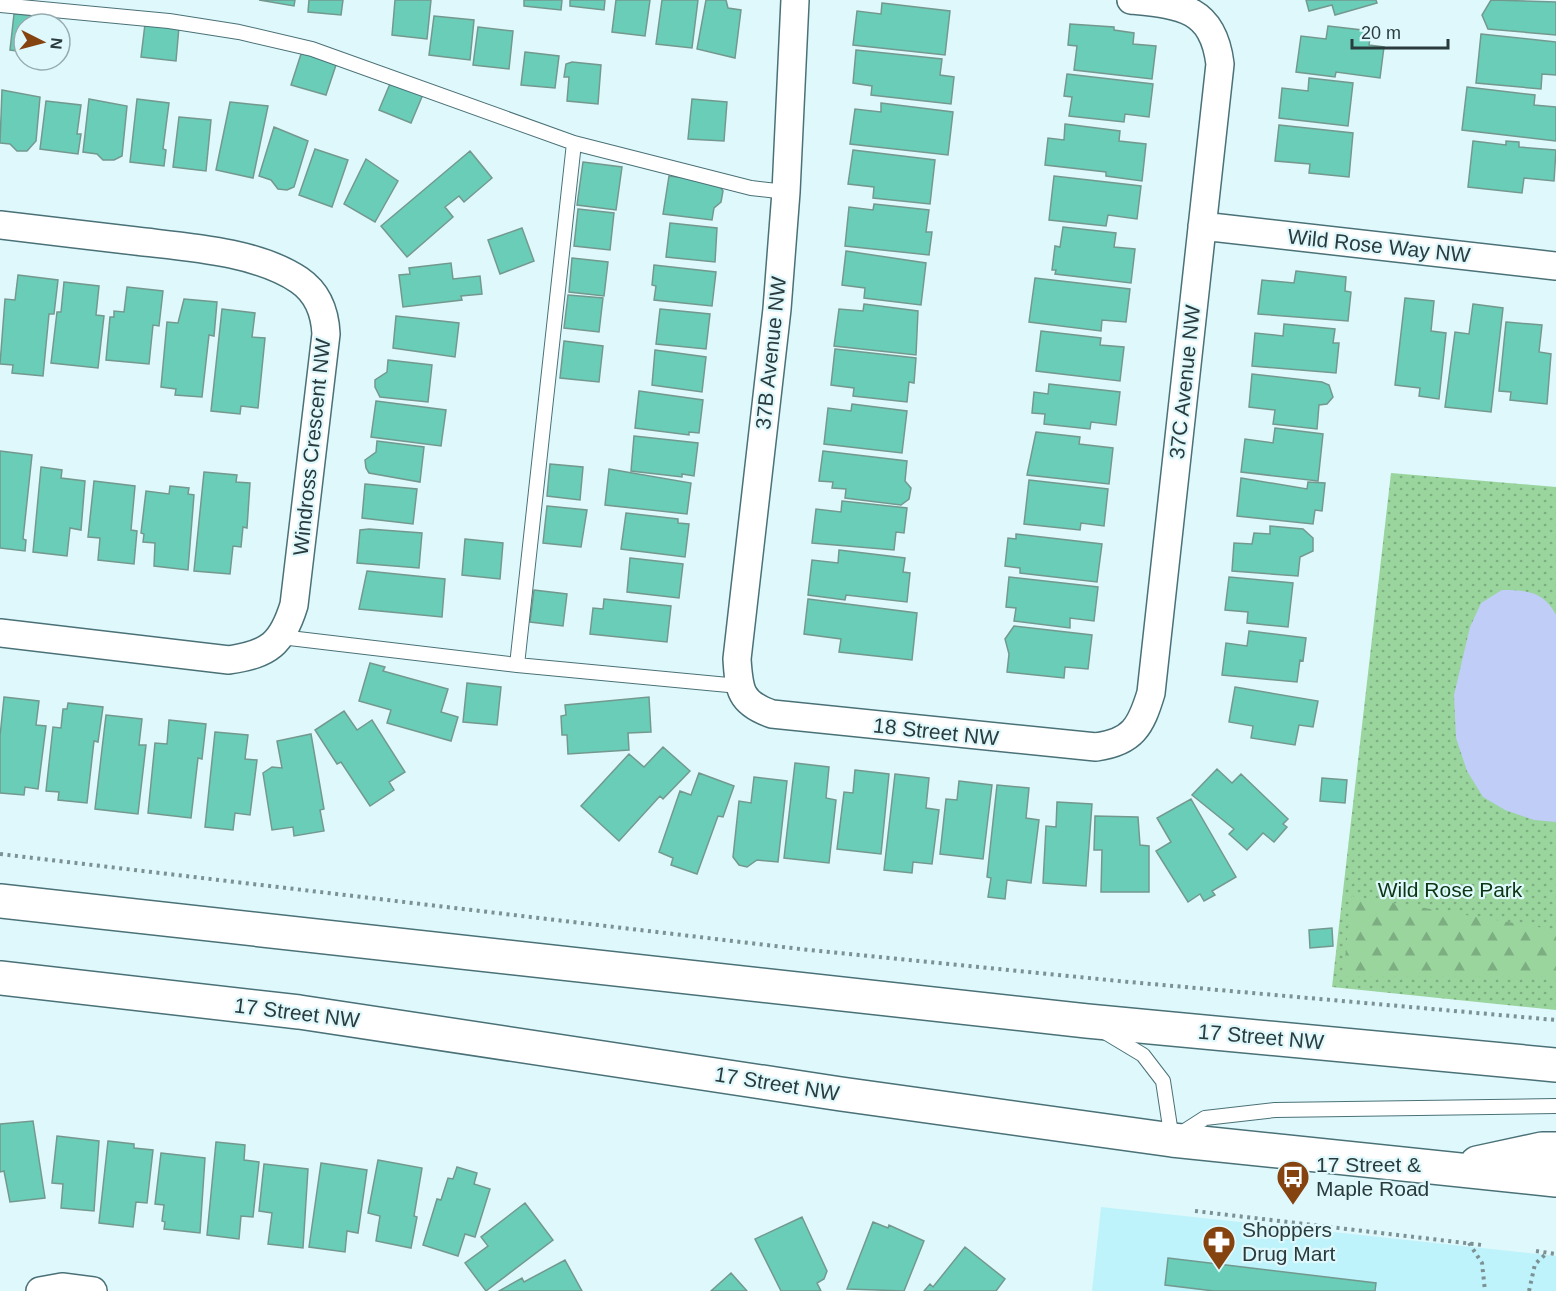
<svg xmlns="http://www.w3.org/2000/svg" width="1556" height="1291" font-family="Helvetica,sans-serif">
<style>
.built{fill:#bef3fb}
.grass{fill:url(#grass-dots)}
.forest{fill:url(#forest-firs)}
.water{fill:#c0cdf7}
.building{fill:#69cdb8;stroke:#73998f;stroke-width:1.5}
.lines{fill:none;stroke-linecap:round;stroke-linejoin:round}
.lane-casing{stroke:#4a7177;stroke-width:16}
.street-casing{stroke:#4a7177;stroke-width:30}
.secondary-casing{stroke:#4a7177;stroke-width:36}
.path{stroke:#7c9194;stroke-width:4;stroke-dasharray:3 4.5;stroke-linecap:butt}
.lane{stroke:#fff;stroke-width:14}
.street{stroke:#fff;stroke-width:27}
.secondary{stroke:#fff;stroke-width:33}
.labels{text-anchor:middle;stroke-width:4.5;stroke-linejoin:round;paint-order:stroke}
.street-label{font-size:21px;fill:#2a3b3d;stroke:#dff8fc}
.park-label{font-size:21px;fill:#0a3612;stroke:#dff8fc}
.poi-label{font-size:21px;fill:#2a3b3d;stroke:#dff8fc;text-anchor:start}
</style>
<defs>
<pattern id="grass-dots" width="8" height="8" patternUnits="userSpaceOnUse" patternTransform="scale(1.5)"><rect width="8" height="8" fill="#99d59d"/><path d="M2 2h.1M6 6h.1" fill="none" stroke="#7dae81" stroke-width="1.8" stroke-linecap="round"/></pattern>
<pattern id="forest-firs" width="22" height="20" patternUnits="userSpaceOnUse" patternTransform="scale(1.5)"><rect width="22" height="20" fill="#99d59d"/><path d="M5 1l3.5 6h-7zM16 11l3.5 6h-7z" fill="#7dae81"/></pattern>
</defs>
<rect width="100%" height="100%" fill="#dff8fc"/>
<path class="built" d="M1101,1207L1556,1256V1291H1092Z"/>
<path class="grass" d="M1391,473L1556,487V1010L1332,987Z"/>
<path class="forest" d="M1352,896L1556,930V977L1343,976Z"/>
<path class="water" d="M1502,590C1526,590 1544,591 1556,615V822L1534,820L1505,810L1483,797L1467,771L1456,738L1454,695L1470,627L1481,603Z"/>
<path class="building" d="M259,0H295L294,6Z
M309,0H343L341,15L308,12Z
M395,0H431L427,39L392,35Z
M524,0H562L561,10L524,6Z
M570,0H605L604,10L570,6Z
M616,0H650L645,36L612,32Z
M662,0H698L692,48L656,44Z
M706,0H726L728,8L741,10L735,58L697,49Z
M1306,0H1376L1377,3L1335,15L1332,5L1309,11Z
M1491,0L1556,2V35L1488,29L1482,15Z
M882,3L950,11L945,55L853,45L857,11L881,14Z
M14,14L51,17L50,24H24V52L10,50Z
M434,16L474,20L470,60L429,55Z
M145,24L179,27L176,61L141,57Z
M1070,24L1114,27V30L1134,33L1133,44L1156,46L1152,79L1074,70L1077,46L1068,45Z
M1328,26L1371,31L1369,45L1384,47L1380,78L1336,72L1335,77L1296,72L1301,36L1326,39Z
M478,27L513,31L509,69L473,65Z
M1481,34L1556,42V75L1542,74L1541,89L1476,83Z
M856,50L942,59L940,75L954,77L951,104L871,95L872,86L853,83Z
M302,51L337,62L326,95L291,85Z
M525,52L559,56L555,88L521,85Z
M572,62L601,65L598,104L567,101L569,77H564L566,64Z
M1067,74L1153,84L1149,117L1125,114L1124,122L1069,116L1072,97L1064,96Z
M1309,78L1353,83L1348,126L1279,118L1282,88L1308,91Z
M392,79L424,92L411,123L379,110Z
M1467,87L1535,95L1534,105L1556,107V141L1462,130Z
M2,90L40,97L36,141L27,151H17L10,144L0,143Z
M89,99L127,106L122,156L114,160H103L97,154L83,152Z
M137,99L169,103L163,149L166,150L164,166L130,162Z
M692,99L727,102L724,141L688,139Z
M46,101L81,105L77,134H81L78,154L40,149Z
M230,102L268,106L253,178L216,170Z
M881,103L953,112L948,155L850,144L855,109L881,112Z
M179,117L211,120L206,171L173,167Z
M1065,124L1120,131L1119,141L1146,144L1142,181L1106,176V172L1045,165L1048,138L1064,140Z
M1279,125L1353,133L1349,177L1309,173L1310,164L1275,161Z
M274,127L308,141L294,187L287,190L278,189L271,180L259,176Z
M1473,141L1506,145V141L1519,142V147L1556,150L1554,181L1524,178L1522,193L1468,187Z
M315,149L348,160L332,207L299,195Z
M853,150L935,160L930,204L873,198L874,187L848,184Z
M470,151L492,178L464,202L459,196L445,207L453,217L407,257L381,226Z
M366,159L398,181L375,222L344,204Z
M583,162L622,167L616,210L577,205Z
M669,176L717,182L723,191L721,202L714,208L712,220L663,214Z
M1054,176L1141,186L1137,219L1108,215L1106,226L1049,220Z
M874,204L929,210L926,232H932L929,255L845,246L849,207L873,210Z
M578,209L614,213L610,250L574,246Z
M670,223L717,228L715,262L666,257Z
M1063,227L1116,233L1114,247L1135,249L1131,283L1055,274L1056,270H1052L1055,246L1060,247Z
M522,228L534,261L500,274L488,240Z
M846,251L926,263L921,305L864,298L865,288L842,285Z
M572,258L608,262L604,296L569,292Z
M451,263L453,279L480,276L482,294L461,296L462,300L403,307L399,275L410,274L409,268Z
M654,265L716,272L712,306L654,300L656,286L652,285Z
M1296,271L1346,277L1345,291L1351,292L1348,321L1258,314L1262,280L1294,283Z
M18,275L58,280L54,314H49L43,376L12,373L13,365L0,364L5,299L15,300Z
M1035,278L1130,289L1126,322L1102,320L1101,331L1029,322Z
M64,282L99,286L96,315L104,316L98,368L51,363L57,312H61Z
M127,287L163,291L159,326L153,325L149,364L106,360L110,317H114V311L124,312Z
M568,295L603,298L599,332L564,328Z
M1405,298L1434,301L1431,331L1446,333L1439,399L1419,396L1420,388L1395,385Z
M184,299L217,302L214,336L209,335L202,397L175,395L176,389L161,387L167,322L178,323Z
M864,304L918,311L916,355L834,346L839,309L863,311Z
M1473,304L1503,308L1491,412L1445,407L1455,332L1469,334Z
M222,309L255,313L252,337L265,338L258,408L241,406L240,414L211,411Z
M660,309L710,314L706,349L656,344Z
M396,316L459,323L455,357L393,348Z
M1506,322L1542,325L1539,352L1551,354L1547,404L1510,400L1511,392L1499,391Z
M1284,324L1335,329L1333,343H1339L1336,373L1252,366L1255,333L1283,336Z
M1041,331L1101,338L1100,345L1124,347L1120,381L1036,371Z
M564,341L603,346L599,382L560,378Z
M835,349L916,358L914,383L909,382L907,402L853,396L854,388L831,385Z
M655,350L706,357L702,392L652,385Z
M388,360L432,365L428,402L380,397L375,387V380L387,372Z
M1252,374L1322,382L1329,385L1333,397L1327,404L1319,405L1317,429L1273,424L1275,410L1249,407Z
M1049,384L1120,392L1116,425L1091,422L1090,429L1044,424L1045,414L1032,413L1034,392L1048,394Z
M639,391L703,400L699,433L689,432V435L635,428Z
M376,401L446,410L441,446L371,437Z
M852,404L907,411L902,453L824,444L828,408L851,411Z
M1275,428L1323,434L1318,481L1241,472L1245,439L1273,443Z
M1036,432L1080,437L1079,444L1113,448L1109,484L1027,475Z
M634,436L698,443L694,476L682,474V477L631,471Z
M377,441L424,447L420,482L369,473L366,468L365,460L376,452Z
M0,451L32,455L23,539L26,540L25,551L0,548Z
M823,451L907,461L905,481L911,488L909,499L901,505L845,498L846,489L832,488L833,482L819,481Z
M550,464L583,467L580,500L547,496Z
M41,467L62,470L61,478L85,481L81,530L70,528L67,556L33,552Z
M609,469L691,483L687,514L605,505Z
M204,472L237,475L236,482L250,483L247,528L243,527L241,547L233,546L230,574L194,571Z
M1241,478L1307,489L1308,482L1325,483L1322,511L1315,510L1313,524L1237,516Z
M1029,480L1108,489L1104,526L1081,523L1080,530L1024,524Z
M94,481L135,486L131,530L137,531L134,564L98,560L100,538L88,537Z
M365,484L417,489L413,524L362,518Z
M170,486L189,488L188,494L194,495L188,570L154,566L155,543L143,542L144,534L141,533L146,491L169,494Z
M842,501L907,508L904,533L896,532L894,550L812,543L816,509L841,512Z
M547,506L587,510L581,547L543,543Z
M626,513L678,519V523L689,524L685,557L621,549Z
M1270,526L1303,529L1313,538V551L1300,557L1298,576L1232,571L1234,543L1252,544L1254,533L1270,534Z
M369,529L422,533L419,568L357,563L360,530Z
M1016,534L1102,544L1097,582L1020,573V568L1005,566L1008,538L1016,539Z
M465,539L503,543L500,579L462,575Z
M839,550L905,558L903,572L910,573L907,602L846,595L845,600L808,595L812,560L838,563Z
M630,558L683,564L679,598L627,592Z
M367,571L445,579L442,617L359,609Z
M1009,577L1098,587L1094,621L1070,618V628L1014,621L1016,608L1006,607Z
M1229,577L1293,583L1288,627L1247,623L1248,612L1225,610Z
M534,590L567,594L563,626L530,622Z
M604,599L671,606L667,642L590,634L593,608L603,609Z
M808,599L917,613L912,660L839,652L841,639L804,634Z
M1014,626L1092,635L1088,669L1065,667L1064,678L1007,672L1009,654L1005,639Z
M1249,631L1306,638L1303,661L1300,660L1297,682L1222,675L1226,643L1247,646Z
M370,663L385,667L383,671L448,689L441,712L458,717L451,741L387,723L391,710L359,701Z
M467,683L501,687L497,725L463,722Z
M1235,687L1318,701L1313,727L1299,725L1295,745L1251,738L1253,726L1229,722Z
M4,697L39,701L36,725L46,726L38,789L25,787L24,795L0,793V736Z
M649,697L651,732L628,733L629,750L568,754L567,735H562L561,716L566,715L565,705Z
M68,703L103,707L98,742L94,741L87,803L58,800L59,792L46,791L53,727L61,728L63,709H67Z
M344,711L357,730L372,720L405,772L389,782L394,790L370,806L341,762L337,764L315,730Z
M106,715L142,719L139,745H146L138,814L95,809Z
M169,720L206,724L202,759L198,758L191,818L148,813L155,743L167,744Z
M215,732L248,735L245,759L257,760L250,815L235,813L233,830L205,827Z
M311,734L324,809L320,810L324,831L294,836L293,827L272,830L263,773L272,767L282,768L277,741Z
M663,747L690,771L663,799L660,796L619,841L581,806L629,754L644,767Z
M795,763L829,767L826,798L836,800L829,863L784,858Z
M1217,769L1232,783L1241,774L1288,819L1283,824L1287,827L1274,842L1263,833L1247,850L1229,834L1234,829L1192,795Z
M855,770L889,774L881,854L837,849L844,792L853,793Z
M699,773L734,786L723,817L718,816L697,874L671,865L673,858L659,852L680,791L691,795Z
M895,774L929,778L926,808L939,810L932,864L913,862L912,873L884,870Z
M754,777L787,781L778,862L757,860L747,867L739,865L733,857L739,801L751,803Z
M1322,778L1347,780L1345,803L1320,801Z
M959,781L992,785L983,859L940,854L946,799L957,800Z
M997,785L1029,788L1026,818L1039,820L1031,883L1007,880L1005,899L988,897L991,878L987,877Z
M1191,799L1236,877L1212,891L1215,895L1204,901L1200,894L1188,902L1156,851L1171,842L1157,818Z
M1057,802L1092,804L1086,886L1043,883L1046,826L1056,827Z
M1095,816L1138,817L1140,845L1149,846V892H1101L1102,850H1094Z
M1332,928L1333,946L1310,948L1309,930Z
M33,1121L45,1198L10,1202L4,1171L0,1172V1124Z
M57,1136L99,1141L94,1211L61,1208L63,1184L52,1183Z
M108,1141L134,1144V1148L153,1150L147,1203L136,1202L133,1227L99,1223Z
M216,1142L245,1145L244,1160L259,1162L253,1217L241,1216L239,1239L207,1235Z
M161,1153L205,1158L200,1233L164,1229L165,1222L162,1221L164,1205L155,1204Z
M378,1160L422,1168L414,1216L417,1217L411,1248L376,1241L380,1216L368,1213Z
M321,1163L367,1170L358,1233L347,1231L345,1252L309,1247Z
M264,1164L308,1169L303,1248L268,1244L272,1213L259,1211Z
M457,1167L477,1173L474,1184L490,1189L475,1237L465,1234L458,1256L423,1245L437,1199L441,1200L448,1178L453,1179Z
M525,1203L553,1240L486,1291L465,1263L488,1246L481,1237Z
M802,1217L827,1271L824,1279L817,1283L821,1291H781L755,1239Z
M873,1222L888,1228L889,1225L924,1241L904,1291L847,1289Z
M965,1247L1005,1279L996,1291H924L930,1284L933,1287Z
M1168,1258L1376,1283L1375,1291H1214L1165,1285Z
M565,1260L582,1291H499L522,1278L524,1282Z
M731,1273L747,1291H711Z"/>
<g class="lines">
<g class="lane-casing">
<path id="lane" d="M0,5L169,21L239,32L312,49L574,143L751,188L786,192
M281,637L517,665L739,686
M517,665L574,143
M1103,1031L1143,1055L1163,1081L1172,1140
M1177,1136L1205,1118L1275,1110L1556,1106"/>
</g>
<g class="street-casing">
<path id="street" d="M795,0L786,192L777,309L737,659C739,690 740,703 772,714L1096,747C1133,742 1141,726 1151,693L1220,64C1213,7 1180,5 1131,0
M0,225C45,230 91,236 136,241C186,247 256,251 299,280C318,293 325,312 326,334L294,605C282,644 269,654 229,660L0,633
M1202,226L1556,266
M40,1291L62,1287L93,1291"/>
</g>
<g class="secondary-casing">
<path id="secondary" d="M0,901L1087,1021L1556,1065
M0,978L299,1012L841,1094L1172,1140L1556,1180
M1477,1163L1542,1149H1556"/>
</g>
<path class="path" d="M0,854L800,949L1129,982L1556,1020
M1195,1211L1482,1245
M1469,1243L1482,1263L1485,1291
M1536,1251L1556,1254
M1529,1291L1535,1264L1547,1253"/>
<use href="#lane" class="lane"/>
<use href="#street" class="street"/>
<use href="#secondary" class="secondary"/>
</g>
<defs>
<g id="bus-pin" transform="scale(1.725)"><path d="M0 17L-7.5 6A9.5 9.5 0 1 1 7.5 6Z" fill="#854310" stroke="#dff8fc"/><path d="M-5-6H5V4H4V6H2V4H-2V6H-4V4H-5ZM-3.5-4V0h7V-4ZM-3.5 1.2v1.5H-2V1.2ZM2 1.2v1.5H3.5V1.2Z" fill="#fff"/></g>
<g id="pharmacy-pin" transform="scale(1.725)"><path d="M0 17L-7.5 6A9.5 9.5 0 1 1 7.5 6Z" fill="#854310" stroke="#dff8fc"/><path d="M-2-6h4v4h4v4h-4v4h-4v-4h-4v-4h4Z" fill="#fff"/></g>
</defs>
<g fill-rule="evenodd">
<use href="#bus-pin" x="1293" y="1177"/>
<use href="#pharmacy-pin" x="1219" y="1242"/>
</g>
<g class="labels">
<g class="street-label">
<text transform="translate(1379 246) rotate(6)" y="7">Wild Rose Way NW</text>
<text transform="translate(771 353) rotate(-84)" y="7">37B Avenue NW</text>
<text transform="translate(1185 382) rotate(-84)" y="7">37C Avenue NW</text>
<text transform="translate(312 447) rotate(-84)" y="7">Windross Crescent NW</text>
<text transform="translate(936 732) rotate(6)" y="7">18 Street NW</text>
<text transform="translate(297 1013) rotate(7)" y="7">17 Street NW</text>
<text transform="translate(1261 1037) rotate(5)" y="7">17 Street NW</text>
<text transform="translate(777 1084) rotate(9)" y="7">17 Street NW</text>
</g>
<g class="park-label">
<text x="1450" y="897">Wild Rose Park</text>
</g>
<g class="poi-label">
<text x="1316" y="1172">17 Street &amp;<tspan x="1316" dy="24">Maple Road</tspan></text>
<text x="1242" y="1237">Shoppers<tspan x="1242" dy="24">Drug Mart</tspan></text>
</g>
</g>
<g transform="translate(42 42) rotate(96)"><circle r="28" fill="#dff8fc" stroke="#97acb0" stroke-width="1.5"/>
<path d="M0-4.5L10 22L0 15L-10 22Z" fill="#854310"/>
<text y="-9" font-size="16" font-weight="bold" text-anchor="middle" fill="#2a3b3d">N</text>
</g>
<path d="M1352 39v9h96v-9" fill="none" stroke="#2a3b3d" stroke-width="3"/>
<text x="1361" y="39" font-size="18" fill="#2a3b3d" stroke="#dff8fc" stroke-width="4.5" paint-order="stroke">20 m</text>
</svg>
